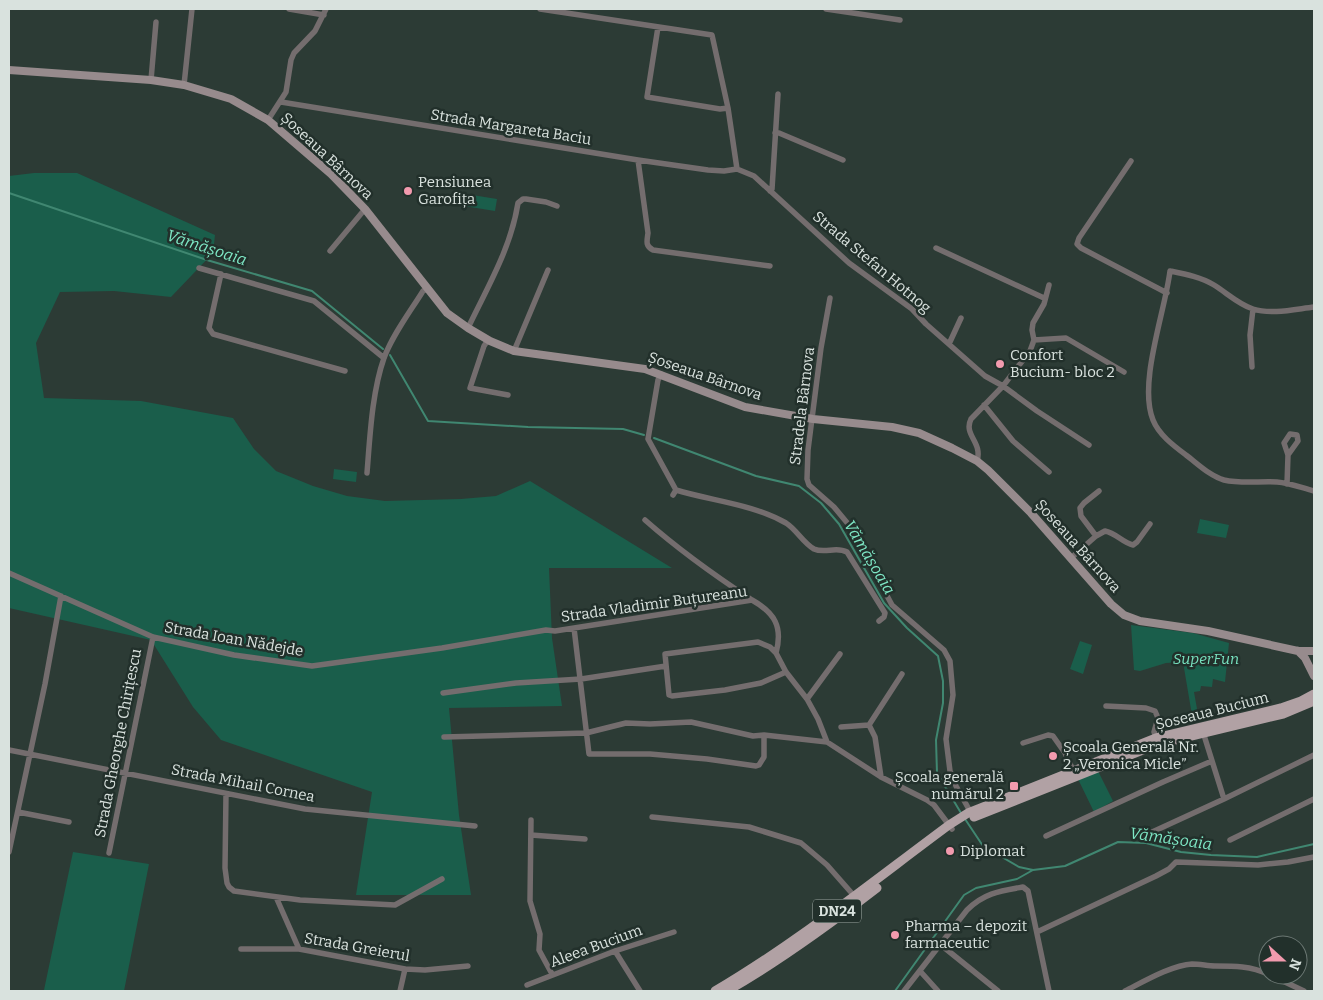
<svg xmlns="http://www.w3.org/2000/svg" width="1323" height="1000" font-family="Bitter,serif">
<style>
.green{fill:#1a5e4b}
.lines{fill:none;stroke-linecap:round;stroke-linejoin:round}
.stream{stroke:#408771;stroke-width:2}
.minor{stroke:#746d6e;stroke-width:5.5}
.secondary{stroke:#978b8d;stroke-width:8}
.primary{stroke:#b1a1a4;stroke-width:9}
.poi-dot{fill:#f29aae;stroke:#22302b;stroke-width:2}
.labels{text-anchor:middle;stroke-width:5;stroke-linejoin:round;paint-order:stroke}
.shield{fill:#22302b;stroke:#a2ada8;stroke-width:1}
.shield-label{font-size:14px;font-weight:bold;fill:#d9e2de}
.street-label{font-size:15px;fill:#d9e2de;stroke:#22302b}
.poi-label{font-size:15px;fill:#d9e2de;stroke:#22302b;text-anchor:start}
.park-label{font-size:15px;font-style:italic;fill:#77e0be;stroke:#22302b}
.water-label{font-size:16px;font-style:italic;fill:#7ee7c5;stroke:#22302b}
</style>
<rect width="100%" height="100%" fill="#2c3b35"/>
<path class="green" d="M34,173H77L215,235L213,253L171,297L114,291L60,292L36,343L44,398L141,401L233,418L254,449L276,471L313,486L347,496L385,501L461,499L496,496L530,481L672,568H549L552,638L562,706L449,708L459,815L471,895H356L372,792L221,740L193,707L151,640L9,608V176Z
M466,194L497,199L495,211L464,206Z
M334,469L357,472L356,482L333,479Z
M1200,519L1229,525L1226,538L1197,533Z
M1131,625L1193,633L1229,643L1225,682L1213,679L1212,687L1201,686L1200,691L1194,692L1199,720L1193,721L1183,662L1166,663L1140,671L1134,670Z
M1080,641L1092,645L1083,674L1070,669Z
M1098,771L1113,801L1094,812L1078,779Z
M73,852L149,864L124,991L44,990Z"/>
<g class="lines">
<path class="stream" d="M9,193L207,260L312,291L383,349
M390,355L428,421L528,427L623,429L644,435
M654,438L756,476L799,486L821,503L839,524L884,603L907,628L938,656L943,681V703L936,740L937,773L961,813
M965,819L983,846L1019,867L1033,870L1065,866L1118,842L1146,843L1181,852L1211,855L1257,857L1314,844
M895,991L964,895L976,888L1017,879L1033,870"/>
<path class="minor" d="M289,9L324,15
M540,9L712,35L728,108L737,169L754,176L849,263L912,309L926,324L985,376L1003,386L1037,411L1089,445
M826,9L900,20
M658,27L647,97L720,109L728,108
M151,80L156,22
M184,85L192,9
M281,102L638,160L708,170L724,171L737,169
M268,120L286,92L291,60L294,53L315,31L326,9
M775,133H779L843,160
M638,160L648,233C647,241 645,246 653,250L770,266
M1131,161L1079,238L1077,244L1081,248L1167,293
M770,191L772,189L778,94
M936,248L1044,298
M330,251L365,209
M199,268L314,301L384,358
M221,274L209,328L213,334L345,371
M830,298L821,348L808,450L807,479L809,485L834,507L849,525L892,605L944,650L950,661L953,695L946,739L950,771L956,786L971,813
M1314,307C1296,309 1271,315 1253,309C1238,304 1227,293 1214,285C1201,277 1185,274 1170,271C1165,312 1138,383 1153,420C1159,435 1174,446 1186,455C1198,464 1210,476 1224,480C1241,484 1260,481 1277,482C1290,483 1302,488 1314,491
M468,328C487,288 511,248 518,203L523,199H526L546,202L557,206
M488,340L484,346L470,388L508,395
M1034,340L1066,338L1124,372
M949,344L961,318
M514,351L548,270
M1252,367L1250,335L1253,309
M661,374L658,380L648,439L676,490L673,495
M984,405L1013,441L1049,472
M977,461C983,442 963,435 971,419L1003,386L1030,351L1034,340L1032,330L1033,323L1044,304L1049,285
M367,473C370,436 372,392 384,358C393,334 410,312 423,291L427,289
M1287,484L1288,455L1284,443L1290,434L1297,435L1298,441L1288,455
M676,490C712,501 753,504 786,523C797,530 803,543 814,549C825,554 836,546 847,552L885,613L884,617L879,621
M645,520C679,550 714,575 752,600
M1096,536L1081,516L1080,508L1084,503L1099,491
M1071,558L1096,536L1105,531C1116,533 1123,543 1133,545L1137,542L1150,524
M9,573L153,637L234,655L312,666L442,648L546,630L555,631L752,600C775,613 783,627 776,653
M574,628L589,754H650L707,759L756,766L759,765L764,757V735
M786,672L761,683L725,690L672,696L669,695L665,654L758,642L770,647L776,653L786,672L807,699L818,719L827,742L881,777L927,800L934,805L952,829
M443,693L516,683L581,679L666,666
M807,699L840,654
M1106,706L1146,708L1155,711L1158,718L1154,732L1156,738
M841,727L869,725
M1203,732L1224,799
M444,737L586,733L626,723L650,724L691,722L753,736L764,735L827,742
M1023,743L1048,735L1053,736L1065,753L1073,770
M9,750L305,809L475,826
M881,777L875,737L869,725L902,674
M226,794L225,868L227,883L229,887L234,891L300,900L395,905L442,879
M18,812L69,822
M652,817L749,827L801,843L827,865L856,898
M531,820L530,901L540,934L539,950L552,974
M1150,833L1224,799L1314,755
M531,835L585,839
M1046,836L1163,782L1212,761
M1230,840L1314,799
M9,852L45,684L61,596
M109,853L153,637
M276,897L299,949
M1037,932L1156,876L1169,869L1176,862L1258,865L1288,862L1314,857
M941,945L998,991
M241,949H299L405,969L425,970L468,966
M615,951L640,991
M920,971L938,991
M1270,975L1304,991
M527,985L615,951L674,932
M400,991L405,969
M904,991L967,910C984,893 1000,891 1023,887L1028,891L1049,991
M1125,991C1143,982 1172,965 1192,964C1200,964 1208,966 1215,966C1234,966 1251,966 1268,974"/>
<path class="secondary" d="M9,70L151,80L184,85L231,99L268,120L331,174L365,209L447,313L468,328L490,341L514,351L645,369L745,407L813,419L892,427L919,433L952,448L977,461L988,470L1031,513L1111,604L1124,615L1140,621L1208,631L1298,651H1314
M1298,651L1305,658L1314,676"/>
<path class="primary" d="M974,817L1158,744L1283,714L1314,701
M715,991C798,942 872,882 949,825L968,813L1156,738L1281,708L1301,701L1314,694
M727,991C780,961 829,925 877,888"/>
</g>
<g class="poi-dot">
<circle cx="408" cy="191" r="5"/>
<circle cx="1000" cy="364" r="5"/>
<circle cx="1053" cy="756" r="5"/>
<rect x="1009" y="781" width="10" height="10" rx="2.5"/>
<circle cx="950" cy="851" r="5"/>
<circle cx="895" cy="935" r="5"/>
</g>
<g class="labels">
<rect class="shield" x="813" y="899.5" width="48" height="23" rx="4"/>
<g class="shield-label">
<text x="837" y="916">DN24</text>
</g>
<g class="street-label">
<text transform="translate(511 127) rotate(9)" y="5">Strada Margareta Baciu</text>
<text transform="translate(327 156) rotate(43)" y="5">Șoseaua Bârnova</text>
<text transform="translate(872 262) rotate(40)" y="5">Strada Stefan Hotnog</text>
<text transform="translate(705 376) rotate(19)" y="5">Șoseaua Bârnova</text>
<text transform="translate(802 406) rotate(-83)" y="5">Stradela Bârnova</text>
<text transform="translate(1078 546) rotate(48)" y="5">Șoseaua Bârnova</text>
<text transform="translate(654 604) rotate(-8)" y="5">Strada Vladimir Buțureanu</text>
<text transform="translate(234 639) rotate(10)" y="5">Strada Ioan Nădejde</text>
<text transform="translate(1212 711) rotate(-14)" y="5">Șoseaua Bucium</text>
<text transform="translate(118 743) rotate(-79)" y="5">Strada Gheorghe Chirițescu</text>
<text transform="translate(243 783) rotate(11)" y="5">Strada Mihail Cornea</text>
<text transform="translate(596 946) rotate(-20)" y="5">Aleea Bucium</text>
<text transform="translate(357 947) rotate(10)" y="5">Strada Greierul</text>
</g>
<g class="poi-label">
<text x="418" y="187">Pensiunea<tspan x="418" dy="17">Garofița</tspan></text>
<text x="1010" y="360">Confort<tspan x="1010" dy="17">Bucium- bloc 2</tspan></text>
<text x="1063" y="752">Școala Generală Nr.<tspan x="1063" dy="17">2 „Veronica Micle”</tspan></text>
<text x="1004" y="782" text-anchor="end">Școala generală<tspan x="1004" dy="17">numărul 2</tspan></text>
<text x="960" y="856">Diplomat</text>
<text x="905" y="931">Pharma – depozit<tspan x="905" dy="17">farmaceutic</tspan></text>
</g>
<g class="park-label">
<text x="1206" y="664">SuperFun</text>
</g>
<g class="water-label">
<text transform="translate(207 247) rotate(18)" y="6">Vămășoaia</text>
<text transform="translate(870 557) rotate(59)" y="6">Vămășoaia</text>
<text transform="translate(1171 838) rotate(8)" y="6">Vămășoaia</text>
</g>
</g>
<rect width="1323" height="1000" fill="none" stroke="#d9e2de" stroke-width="20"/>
<g transform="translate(1283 960) rotate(111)"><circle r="24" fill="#22302b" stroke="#6b7773"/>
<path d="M0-4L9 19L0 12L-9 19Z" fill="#f29aae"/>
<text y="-8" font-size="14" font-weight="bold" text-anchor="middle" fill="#d9e2de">N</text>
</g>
</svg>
